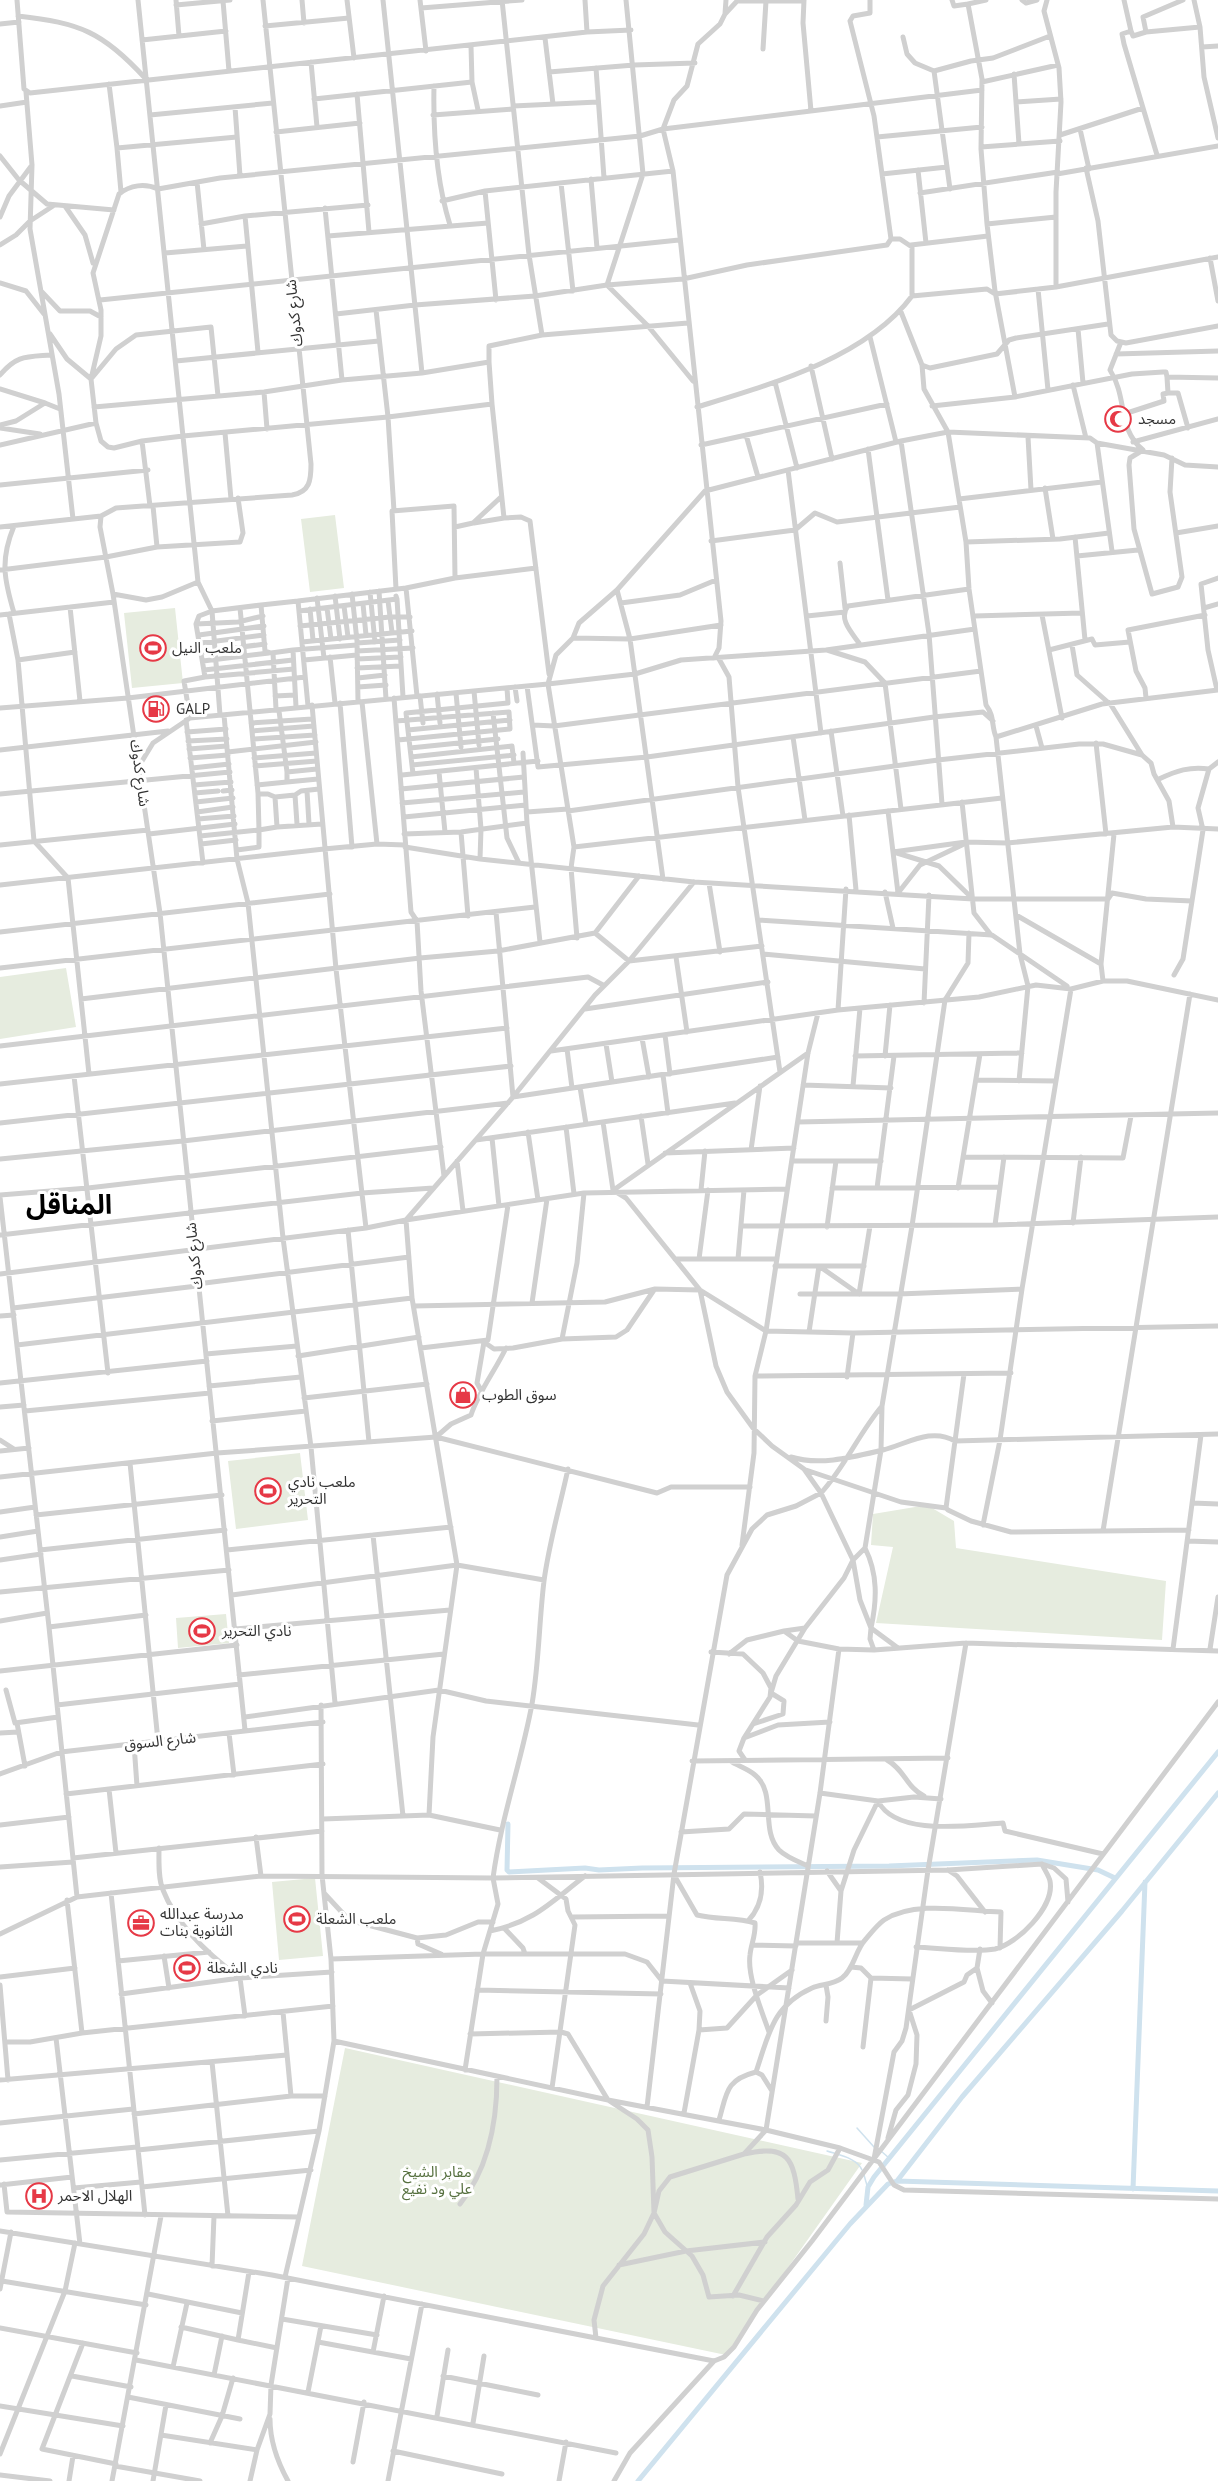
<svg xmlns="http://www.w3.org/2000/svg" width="1218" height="2481" font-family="'PT Sans','Noto Sans Arabic',sans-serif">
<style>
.green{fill:#e6ecdf}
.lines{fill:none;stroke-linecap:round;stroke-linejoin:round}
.stream{stroke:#cfe2ee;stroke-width:1.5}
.canal{stroke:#cfe2ee;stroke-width:5}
.minor{stroke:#d0d0d0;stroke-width:5}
.labels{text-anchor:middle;stroke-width:6;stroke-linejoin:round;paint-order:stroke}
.street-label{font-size:15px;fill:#333;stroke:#fff}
.poi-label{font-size:15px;fill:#333;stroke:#fff;text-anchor:start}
.park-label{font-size:15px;fill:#56703f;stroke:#fff}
.town-label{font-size:27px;font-weight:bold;fill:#000;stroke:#fff}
</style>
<rect width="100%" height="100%" fill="#fff"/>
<path class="green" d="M335,515L344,588L310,592L301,519Z
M175,608L183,683L132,688L124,613Z
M66,968L76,1027L0,1039V977Z
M300,1453L308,1520L236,1529L228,1461Z
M927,1505L954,1521L956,1548L1166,1581L1162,1640L876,1623L893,1547L871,1545L873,1514Z
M226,1614L229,1643L178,1648L176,1618Z
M315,1878L323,1956L279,1960L272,1882Z
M197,1958L199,1976L178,1979L176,1960Z
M345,2048L862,2163L726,2355L302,2266Z"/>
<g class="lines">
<path class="stream" d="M857,2128L874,2147
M827,2151C839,2155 857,2158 862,2170
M881,2151L889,2158
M864,2175L868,2189"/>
<path class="canal" d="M508,1824L507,1870L509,1872L585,1868L599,1870L642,1868L889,1866L1037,1860L1098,1870L1115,1878
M897,2181L962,2097L1122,1911L1218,1793
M1133,2189L1145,1882
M866,2205L868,2187L874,2177L1218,1752
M638,2481L850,2224L888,2184L897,2181L1218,2191"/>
<path class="minor" d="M17,0L24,89L30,93L587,32L631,30
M176,0L179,36
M302,0L304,23
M347,0L354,58
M383,0L422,373
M420,0L426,51
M585,0L587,32
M626,0L643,174L607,285L648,326L693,381
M804,0L803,23L811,111
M870,0V13L853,16L850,21L874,116L891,239H900L912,247V296
M952,0L954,6L968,4L982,79L981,149L987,224L995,291L1015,397
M1022,0L1026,3L1037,0
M1047,0L1044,11L1059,68L1061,102L1056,192V287
M1124,0L1131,31L1122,34L1124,44L1157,155
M1194,0L1200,27L1204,77L1218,138
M223,1L229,71
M737,1H804
M968,4L986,0
M176,5L230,0
M421,8L522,0
M725,14L738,0
M18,16C80,23 103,32 145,78
M0,24L19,22
M265,26L349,18
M1131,31L1133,36L1146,32L1200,27
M1146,32L1143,17L1183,0
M903,37L907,54L915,63L934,71L971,61L993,58L1050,36
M545,38L553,104
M142,40L226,31
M1202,47L1218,46
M763,49L766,1
M311,62L317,127
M596,68L604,178
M934,71L950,189
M549,72L634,65L695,63
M1014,74L1019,144
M472,82L478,110
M982,82L1058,65
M109,84L117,148
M434,86C433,133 436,180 450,225
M26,92L32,165L30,229L59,394L73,519
M357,94L369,232
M314,99L472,82L471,46
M1016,102L1061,99
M0,106L27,102
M513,106L598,102
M235,107L240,176
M150,115L273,103
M433,115L513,109
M1080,129L1089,169
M276,132L360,123
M1060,135L1143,108
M877,137L982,127
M981,147L1060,141
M0,156L19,180L47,204L114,210
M1086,168L1098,221L1111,335L1117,341L1126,343L1218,326
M918,170L926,243
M882,174L947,167
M1057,174L1218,146
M591,179L597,248
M197,182L204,250
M561,183L573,291
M485,191L496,300
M121,192L117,148L237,137
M920,193L1058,172
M442,201L485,191L673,171
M65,206L85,235L93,263
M325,208L342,380
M245,216L258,352
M0,217L9,196L32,165
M201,224L245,216L368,205
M987,224L1056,217
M328,236L488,223
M0,245L16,235L30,221L53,206
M911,245L988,236
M165,253L247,246
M1210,258L1218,301
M0,283L26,291L44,314
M1038,289L1048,390
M42,292L60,311H90L101,317
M100,300L679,240
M376,310L388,417L394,511
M901,312L922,365L930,368L997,354L1009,340L1016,338L1108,324
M336,314L415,305L535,296L607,285L683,279L747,265L887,245L891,239
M1078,329L1083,383
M50,334L67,359L91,379L116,349L136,335L211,327L218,396
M542,335L688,323
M870,337L896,442
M1121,342L1110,370C1128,398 1117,429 1143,450L1130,458L1129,465L1134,529L1152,594L1178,587L1182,577L1170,492L1172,458
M1116,354L1218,351
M176,361L379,341
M922,365L924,389L948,432L966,542L969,589L986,705C995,717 991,725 996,737L1020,954L1028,986L1019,1081
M811,366L832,459
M0,375C17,355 26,357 51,355
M775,382L797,468
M1073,385L1086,438
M0,389L45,403L16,421L0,425
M264,392L267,429
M1168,393H1178L1188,428
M45,403L60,409
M492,404L504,518L521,517L530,521L549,674
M932,406L1015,397L1132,374L1163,372H1166L1167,377L1218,378
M94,407L264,392L342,380L422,373L489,362V346L542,335L529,255L502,0
M697,407C769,385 866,358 912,296L987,289L995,294L1056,287L1218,257
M1124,414L1164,401L1163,394L1168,393L1167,377
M96,423L91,379L101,336V310L93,273L119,194C130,185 145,183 158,189L220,178L640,136L663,129L982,90
M0,428L40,434
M225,433L231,499
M746,435L758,477
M1028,437L1031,490
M142,441L150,506
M901,441L929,634L942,804
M1133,442L1218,419
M1097,443L1112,551
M0,445L96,423L101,441L108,447L114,448L142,441L183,436L388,417L492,404L489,362
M701,445L887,404
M868,449L888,600
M788,470L821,733
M0,485L148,470
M1045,488L1053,539
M959,499L1102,482
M153,506L157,547
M474,523L504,518
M14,526C0,560 4,579 14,613L9,614L18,660L34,841L68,878L89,1074
M0,527L101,516
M455,527L473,523L501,497
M1176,533L1218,526
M1075,537L1085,640
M711,541L795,530L815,513L837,522L960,507
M966,542L1060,539L1109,533
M1077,556L1138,550
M840,563L845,608
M0,570L106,557L157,547L240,542L243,533L238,498
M455,578L536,568
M198,582L212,611L220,715
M396,589L392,511L454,506L455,578L406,588
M617,590L630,639L663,879
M379,591L386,699
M370,592L375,642
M113,594L146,600L162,597L198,582L138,0
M352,594L357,641L358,702
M335,596L340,639
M317,598L324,658
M397,599L403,697
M388,601L392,632
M621,603L680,595L716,580
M363,604L366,635
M261,605L298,601
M344,606L348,637
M70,607L80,701
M240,608L258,793L259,830L277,827
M327,608L331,639
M1204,608L1218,604
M310,609L313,640
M299,611L397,599L396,596
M0,615L114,602
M1042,615L1062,718
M807,616L845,612
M974,616L1082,613
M196,624L238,622L263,616
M300,626L390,617H410
M199,635L264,626
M573,638L630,639L721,625
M302,642L412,631
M201,643L264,635
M357,643L400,640
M859,643C851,632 838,618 848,606L969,589
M1072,645L1077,675L1111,705L1142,755L1151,763L1154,774L1169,801L1173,827
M293,650L357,645
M827,650L865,662L885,683L901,809
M1049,650L1092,639L1095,645L1130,642
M357,651L413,648
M202,652L265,644
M273,653L276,709L279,711L287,772
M330,657L335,703
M714,658L719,648L721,621L673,171L663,129L674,100L687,86L698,44L720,24L725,14L726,0
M357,659L401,657
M719,659L729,677L738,787L780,1072
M18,660L75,652
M304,660L357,655
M203,661L269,653
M357,668L401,666
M204,670L293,660
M205,677L294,669
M358,678L385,675
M527,686L538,767L647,757L934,717L983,712L993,721
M358,687L386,685
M515,687L517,701
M1217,690L1208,650L1201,584L1218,578
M474,691L479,745
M456,693L461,747
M437,694L440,723
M275,696L295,695
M420,696L423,723
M394,698L411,912L417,921L421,991L444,1176
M1146,698L1145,688L1136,671L1128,630L1205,615
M362,702L377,844
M340,703L352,847
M312,705L336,969L366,1228
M308,706L298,601L406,588L417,696
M0,708L128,698L305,677
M493,713L507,838L519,863
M224,715L237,859L248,903L283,1238L311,1447L335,1703
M190,718L184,681L205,677L196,624L199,616L212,611L261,605L265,651L271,653L293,650L296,707
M186,720L203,863
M396,721L509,712L510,729L398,740
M251,723L312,719
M533,725L554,726L981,671
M1036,726L1042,748
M408,730L510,720
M252,731L314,726
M831,731L843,816
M187,732L226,729
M793,737L805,820
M996,737L1102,704L1218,690
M253,739L315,735
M188,741L227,739
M1096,743L1106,834
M410,748L498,739
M189,749L227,746
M0,750L168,731
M228,752L316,742
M523,753L527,823
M411,757L512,746L514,763
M190,758L228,755
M254,758L316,753
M412,765L514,755
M139,766L153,743L190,718L548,684L635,674L681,660L826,650L975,629
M255,766L317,761
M192,768L229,764
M476,768L481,829L480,859
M439,772L445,832
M413,774L406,713L508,703L507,688
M402,775L538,761
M1159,779C1176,771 1190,766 1209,769
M287,782L318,779
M194,785L231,782
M257,785L287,782V772L317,769
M401,789L524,777
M223,791L232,790
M307,791L309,824
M195,793L218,791
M0,794L230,772
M258,794H268L275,797
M295,795L301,791L319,789
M196,802L233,798
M962,802L974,913L991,935
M402,803L524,792
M568,811L938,760L1079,744H1103L1142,755
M888,811L898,893
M197,812L233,807
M527,812L568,809
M849,815L856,890
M404,817L526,805
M198,819L234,816
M297,824L295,795L275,797L277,827L322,824
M461,832L468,916
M149,834L235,824
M404,834L461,832L527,823L540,942
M200,836L259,830V847L237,850
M201,844L236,840
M0,845L148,830
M405,847L480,859L694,882L973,899H1108L1112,893L1146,899L1192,901
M574,847L1002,798
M893,852L966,842L1007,843L1173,827L1218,829
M897,853L939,866L973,899
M709,883L720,952
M0,885L324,849L377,844L405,845
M885,892L893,928
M898,893L920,865L962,845
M496,912L513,1097L778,1057
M1016,915L1101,964
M759,920L992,935L1067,986
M0,932L330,894
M595,933L639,876
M577,938L571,868L574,847L548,684L556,655L573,638L579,623L617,590L705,491L901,441L948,432L1090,438L1097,443L1164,455L1185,465L1218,467
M763,954L925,969
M676,957L687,1032
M0,968L535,907
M1174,975L1183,959L1192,901L1203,830L1198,808L1209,769L1218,762
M1103,981L1101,964L1114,834
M81,999L420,958L498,951L595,933L629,961L762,946
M924,1003L929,895
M585,1009L768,982
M838,1010L846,889
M665,1035L670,1074
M642,1038L649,1077
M606,1044L612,1082
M0,1046L588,977L603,985
M567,1049L572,1088
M551,1051L838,1010L979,997L1036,985L1071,989L1103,981H1127L1218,1000
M855,1056L1022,1053
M885,1056L890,1005
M663,1075L668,1113
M74,1076L108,1373
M976,1080L1056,1081
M0,1084L507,1028
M803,1085L891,1088
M853,1086L860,1008
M580,1087L586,1124
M641,1116L648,1164
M603,1122L613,1190L626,1198L700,1290L716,1366L727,1392L753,1428L772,1446L804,1469L821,1493C845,1467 859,1433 882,1406L912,1226L945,1000L968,963L969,933
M798,1122L1218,1113
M0,1123L511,1066
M566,1127L574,1194
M528,1132L538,1200
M492,1138L499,1206
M476,1140L735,1103
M751,1150L760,1086
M665,1153L794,1148
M963,1157L1123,1158L1131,1116
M0,1159L183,1141L508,1103
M457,1161L463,1211
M792,1161H881
M832,1188L1000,1187
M877,1188L894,1056
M958,1188L980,1054
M615,1189L808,1053
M701,1190L705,1151
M0,1195L88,1188L441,1147
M0,1197L49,1627L77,1897
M1073,1223L1081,1157
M995,1225L1004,1157
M741,1226L995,1225L1218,1217
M827,1227L836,1161
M348,1230L369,1442
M0,1235L362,1193L433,1188
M675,1259H776
M699,1259L708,1190
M738,1259L744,1190
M775,1266H864
M0,1274L366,1228L406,1220L584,1193L787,1189
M197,1284L409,1257
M800,1294H899L1022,1289
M532,1303L547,1199
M414,1306L605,1302L655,1289L700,1290L766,1331L853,1333L1218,1326
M13,1308L197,1286
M0,1316L14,1315
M809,1332L819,1266L859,1294L870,1226
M562,1339L577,1263L584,1193
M17,1345L412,1298
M421,1348L488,1340L508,1205
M206,1354L297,1346
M298,1356L419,1337
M964,1374L946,1508L948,1510L971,1521L1011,1532L1189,1530
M755,1376L1011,1373
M847,1377L853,1333
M0,1383L207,1361
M209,1386L301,1377
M481,1390L477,1383L484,1342L494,1349L513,1348L562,1339L616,1337L627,1330L654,1290
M304,1398L427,1384
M0,1407L24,1405
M25,1411L210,1393
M212,1421L306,1411
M436,1437L451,1424L471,1415C479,1391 495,1371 506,1348
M0,1440L14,1449
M0,1451L29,1448
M791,1457C820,1466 853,1457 883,1450C907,1444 931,1427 955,1441L1218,1434
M130,1463L158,1741
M806,1470L901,1502L946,1508
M0,1477L217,1453L436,1437L657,1493L671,1487H750
M1192,1503L1218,1504
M0,1512L35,1507
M36,1515L222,1495
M983,1525L1000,1440L1022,1289L1071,989
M1103,1531L1190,994
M373,1535L403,1816
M0,1537L38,1531
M1187,1541L1218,1542
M742,1545L754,1453L755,1376L766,1331L808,1053L818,1013
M865,1548L881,1450L882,1406
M40,1550L225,1530
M227,1550L451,1527
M0,1560L41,1554
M0,1592L229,1570
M232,1595L457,1565L544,1580
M0,1621L47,1613
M49,1627L146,1615
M235,1629L450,1610
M784,1631L805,1628L844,1578L853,1560L865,1548C878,1574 877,1600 871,1628L898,1648
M1173,1649L1201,1435
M1210,1649L1218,1597
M711,1652L743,1654L763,1673L771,1688L770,1697L744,1738
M729,1654L747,1640L784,1631L798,1641L839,1649L874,1650L966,1643L1218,1651
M0,1671L237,1645
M239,1675L444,1654
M6,1690L15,1723L58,1717
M57,1705L240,1684
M245,1717L439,1690L486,1701L698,1725
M17,1723L25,1766
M753,1724L783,1714L784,1701L771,1693L776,1676L805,1628
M245,1730L160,913L113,594L100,527L101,516L116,508L292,495C310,492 311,480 311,464L263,0
M0,1733L18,1732
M229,1733L234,1775
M134,1744L137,1786
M745,1760L739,1751L744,1738L778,1725L830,1722
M887,1760C905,1770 906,1787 924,1796
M692,1761L948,1758
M730,1761C738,1766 748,1769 755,1775C777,1793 760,1830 779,1850C786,1857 799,1862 808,1866
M0,1774L61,1752L323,1722
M109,1789L116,1853
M820,1793L878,1801L914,1797L941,1799
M66,1794L323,1764
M878,1801C896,1837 969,1825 1003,1823L1005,1831L1103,1854
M429,1815L500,1830
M323,1819L429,1815L433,1737L457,1565L412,1298L406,1220L513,1097L595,995L629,961L694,882
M0,1825L69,1817
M681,1832L729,1829L744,1814L816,1816
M256,1837L261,1876
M159,1848C159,1861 158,1879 163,1890C177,1926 210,1956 240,1978L245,2016
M73,1858L322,1831
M0,1867L73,1862
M948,1870L957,1876L985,1912
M827,1871L841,1891L837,1943
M674,1875L697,1915C717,1920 736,1917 755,1923C756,1935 751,1944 750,1955C747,1977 762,2011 769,2032
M538,1878L566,1899L568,1911L575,1925L552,2088
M841,1891L854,1850L878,1801
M111,1893L145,2215
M324,1893L349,1920L417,1938L446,1935L478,1922H493
M67,1900L82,2033
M573,1917L669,1916
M748,1921C761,1907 764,1890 760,1872
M504,1928L523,1948L525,1954
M490,1931C534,1922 551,1902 585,1876
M0,1934L77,1897L261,1876L493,1878C501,1818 521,1763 532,1704C539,1663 539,1622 544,1581C549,1543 560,1506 568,1469
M417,1938L418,1944L441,1954
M796,1943H862
M753,1945L796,1946
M916,1947C939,1948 973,1953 995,1949C1017,1944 1055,1907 1050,1881C1049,1876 1044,1869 1042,1864
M164,1956L169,1988
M331,1959L483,1954H625L647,1962L662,1981L789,1988
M118,1961L209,1952
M851,1967L861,1968L871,1978L863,2047
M977,1968L983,1991L992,2003
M0,1977L75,1968
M871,1978L912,1979
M0,1985L8,2080
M826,1985L828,1997L826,2021
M477,1990L661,1994
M121,1994L240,1978L332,1972
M283,2012L291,2096
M699,2030L727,2028L757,1995L792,1970
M470,2034L561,2032L568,2034L608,2100L637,2119L648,2130L652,2157L654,2213L665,2232L692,2256L703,2275L709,2297L739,2295L764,2301
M56,2038L80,2244
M334,2041L608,2100L766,2130L840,2148L879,2162L894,2185L904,2190L1218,2199
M5,2042H30L82,2033L333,2006
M212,2062L228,2216
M465,2070L483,1954L498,1904L493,1878L948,1870L1042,1864L1054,1868L1066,1879L1068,1902
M756,2072L762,2075L772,2091
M0,2080L287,2055
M647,2107L674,1874L727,1575L752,1529L767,1515L796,1506L821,1493L853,1560L860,1600L871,1628L870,1639L874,1650
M684,2113L699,2030L700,2011L690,1983
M134,2114L291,2096H325
M719,2120C727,2093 725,2080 756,2072C769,2034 772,2006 812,1988C821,1984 833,1985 842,1978C854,1969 855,1951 865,1940C871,1933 877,1925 884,1920C915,1900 966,1911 1001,1912L1000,1948
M0,2123L133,2109
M888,2138L896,2110L908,2095L916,2064L917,2035L909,2010L964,1982L967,1975L977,1968L980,1949
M138,2150L319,2131
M744,2154C788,2144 794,2158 798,2199
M874,2159L894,2052L902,2041L906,2028L928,1870L966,1643
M0,2160L137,2147
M4,2184L7,2212L299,2217
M0,2185L72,2177
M142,2187L311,2170
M74,2188L141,2182
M460,2204C489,2168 497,2122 497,2077
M0,2231L272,2275L714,2361L724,2357L734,2347L757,2310L812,2241L1218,1702
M619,2265L686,2251L765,2242
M212,2266L214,2216
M249,2272L238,2340L277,2348
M285,2277L319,2131L334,2041L331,1959L322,1875L321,1705
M2,2281L146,2305
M0,2289L11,2232
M148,2294L242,2313
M733,2296L767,2237L796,2205L810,2182L828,2170L840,2148
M282,2319L377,2335
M181,2327L238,2340
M0,2328L137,2353
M596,2338L594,2320L603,2286L644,2234L654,2213L659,2191L670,2177L744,2154L766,2130L820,1793L839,1649
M318,2342L411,2359
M83,2343L42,2449L116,2464
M373,2352L384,2296
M136,2360L616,2453
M173,2367L187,2303
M214,2375L222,2336
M72,2376L131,2387
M443,2376L538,2395
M308,2392L321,2326
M128,2397L240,2419
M0,2406L123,2426
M437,2416L448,2350
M270,2419C270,2442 277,2461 288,2481
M473,2423L484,2356
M161,2435L257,2450
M210,2443L222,2416L233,2378
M393,2451L502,2474
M0,2454L65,2291L75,2243
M353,2462L364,2402
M115,2466L200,2481
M0,2475L50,2481
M69,2481L73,2456
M112,2481L161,2216
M153,2481L166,2405
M250,2481L257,2450L270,2414L271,2385L288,2278
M388,2481L422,2304
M559,2481L566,2442
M614,2481L630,2453L714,2361"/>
</g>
<defs>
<g id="mosque-ring" transform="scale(1.35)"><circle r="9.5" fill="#fff" stroke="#e63946" stroke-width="1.5"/><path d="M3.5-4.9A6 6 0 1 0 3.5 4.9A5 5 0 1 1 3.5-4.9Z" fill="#e63946"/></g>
<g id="stadium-ring" transform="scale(1.35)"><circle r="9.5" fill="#fff" stroke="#e63946" stroke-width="1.5"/><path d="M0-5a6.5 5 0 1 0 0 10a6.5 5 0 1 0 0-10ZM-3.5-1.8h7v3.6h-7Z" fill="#e63946"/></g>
<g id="fuel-ring" transform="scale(1.35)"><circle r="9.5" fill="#fff" stroke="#e63946" stroke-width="1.5"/><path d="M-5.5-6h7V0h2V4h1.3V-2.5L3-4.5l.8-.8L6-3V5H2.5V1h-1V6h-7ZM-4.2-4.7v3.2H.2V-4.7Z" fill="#e63946"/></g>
<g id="shop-ring" transform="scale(1.35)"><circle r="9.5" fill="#fff" stroke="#e63946" stroke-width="1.5"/><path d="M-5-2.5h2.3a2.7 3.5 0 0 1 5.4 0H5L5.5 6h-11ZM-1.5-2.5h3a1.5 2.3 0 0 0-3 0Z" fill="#e63946"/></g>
<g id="office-ring" transform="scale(1.35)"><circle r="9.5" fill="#fff" stroke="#e63946" stroke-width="1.5"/><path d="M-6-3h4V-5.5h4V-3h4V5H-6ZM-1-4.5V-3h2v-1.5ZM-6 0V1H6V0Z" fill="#e63946"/></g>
<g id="hospital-ring" transform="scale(1.35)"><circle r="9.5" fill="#fff" stroke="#e63946" stroke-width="1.5"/><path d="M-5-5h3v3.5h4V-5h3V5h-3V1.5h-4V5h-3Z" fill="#e63946"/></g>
</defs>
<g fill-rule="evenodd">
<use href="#mosque-ring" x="1118" y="419"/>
<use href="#stadium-ring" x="153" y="648"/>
<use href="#fuel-ring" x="156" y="709"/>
<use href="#shop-ring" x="463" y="1395"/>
<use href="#stadium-ring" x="268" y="1491"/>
<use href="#stadium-ring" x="202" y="1631"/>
<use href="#stadium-ring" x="297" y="1919"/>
<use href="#office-ring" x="141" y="1923"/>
<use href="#stadium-ring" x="187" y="1968"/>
<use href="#hospital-ring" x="39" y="2196"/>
</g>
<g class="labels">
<g class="street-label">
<text transform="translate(294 313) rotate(-96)" y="5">شارع كدوك</text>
<text transform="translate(140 773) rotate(82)" y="5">شارع كدوك</text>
<text transform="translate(194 1256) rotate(-96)" y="5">شارع كدوك</text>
<text transform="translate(160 1741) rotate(-6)" y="5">شارع السوق</text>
</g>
<g class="poi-label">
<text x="1138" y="424">مسجد</text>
<text x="172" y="653">ملعب النيل</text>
<text x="176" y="714">GALP</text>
<text x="482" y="1400">سوق الطوب</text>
<text x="288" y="1487">ملعب نادي<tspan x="288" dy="17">التحرير</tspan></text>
<text x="222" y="1636">نادي التحرير</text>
<text x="160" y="1919">مدرسة عبدالله<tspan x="160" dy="17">الثانوية بنات</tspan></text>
<text x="316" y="1924">ملعب الشعلة</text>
<text x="207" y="1973">نادي الشعلة</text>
<text x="58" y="2201">الهلال الاحمر</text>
</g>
<g class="park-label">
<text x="437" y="2177">مقابر الشيخ<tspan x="437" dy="17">علي ود نفيع</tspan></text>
</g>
<g class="town-label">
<text x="69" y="1214">المناقل</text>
</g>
</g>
</svg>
